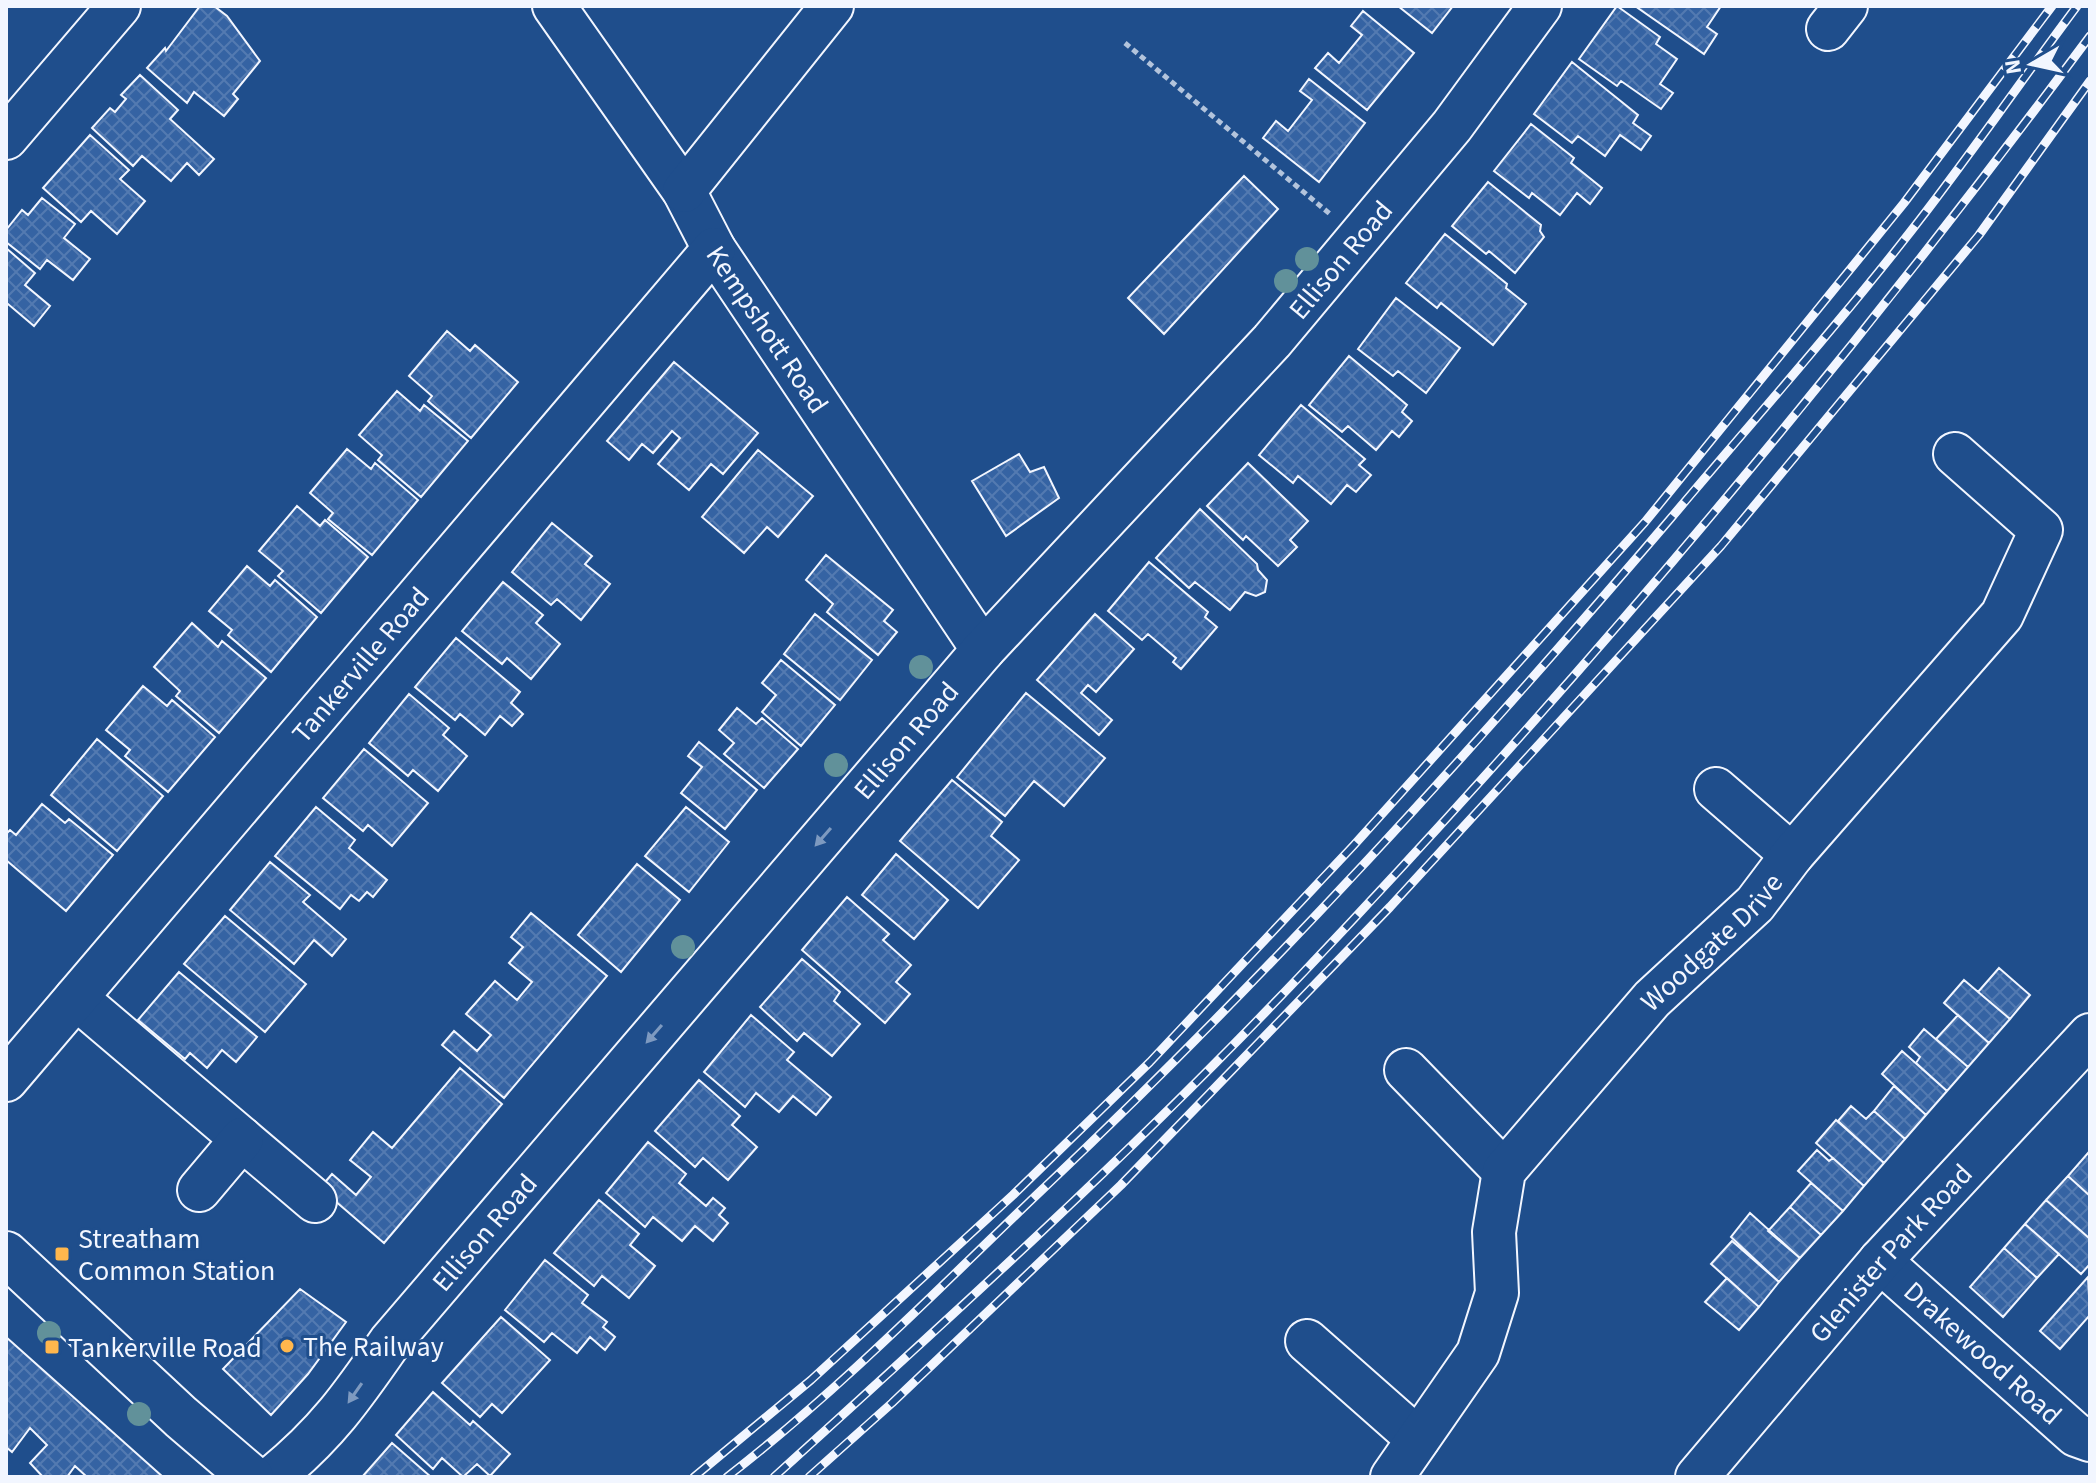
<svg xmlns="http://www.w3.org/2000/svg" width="2096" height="1483" font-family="'Source Sans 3',sans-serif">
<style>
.building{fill:url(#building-cross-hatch);stroke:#f2f6ff;stroke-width:2}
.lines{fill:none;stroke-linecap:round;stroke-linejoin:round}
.minor-casing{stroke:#f2f6ff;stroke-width:46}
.major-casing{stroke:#f2f6ff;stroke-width:48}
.path{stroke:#b3c4dc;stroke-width:5;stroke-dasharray:6 4;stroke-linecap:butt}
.minor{stroke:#1f4e8c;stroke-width:42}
.major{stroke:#1f4e8c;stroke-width:44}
.rail-casing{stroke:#f2f6ff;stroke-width:9}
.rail{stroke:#1f4e8c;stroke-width:6;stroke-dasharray:18;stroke-linecap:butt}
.tree{fill:#61919a}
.oneway{fill:#7e9ac0}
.poi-dot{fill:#ffb74d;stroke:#1f4e8c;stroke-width:3}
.labels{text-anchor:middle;stroke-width:6;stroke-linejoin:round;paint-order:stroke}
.street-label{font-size:28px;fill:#f2f6ff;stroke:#1f4e8c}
.poi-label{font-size:28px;fill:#f2f6ff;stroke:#1f4e8c;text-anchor:start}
</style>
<defs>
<pattern id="building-cross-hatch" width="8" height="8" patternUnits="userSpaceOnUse" patternTransform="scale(2)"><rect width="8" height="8" fill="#3563a3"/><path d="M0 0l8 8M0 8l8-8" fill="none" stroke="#537ab1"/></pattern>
</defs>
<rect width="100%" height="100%" fill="#1f4e8c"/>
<path class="building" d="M200,6H214L227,16L260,61L233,94L238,99L224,116L194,92L187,103L147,68L165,48L166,51Z
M1398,6H1453L1432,33Z
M1617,6L1660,37L1656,44L1677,59L1660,84L1673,93L1661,109L1621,81L1617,86L1579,59Z
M1635,6H1721L1707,27L1717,34L1704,54Z
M1363,11L1414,53L1367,110L1315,68L1328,53L1339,63L1362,35L1351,26Z
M1572,62L1638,115L1633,123L1651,136L1641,150L1620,135L1605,156L1578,136L1572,143L1534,114Z
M140,75L178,110L170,119L214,159L199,175L187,163L171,181L142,156L133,166L92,128L110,108L115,112L126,99L121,95Z
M1309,79L1365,123L1319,182L1263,138L1276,121L1288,131L1312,100L1300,91Z
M1531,124L1574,158L1571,163L1602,188L1590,204L1577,193L1560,215L1532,193L1529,198L1494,171Z
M90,135L129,170L120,179L145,201L117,234L91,211L81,222L43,188Z
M1244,176L1278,209L1164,334L1128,298Z
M1488,182L1541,225L1540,231L1544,237L1515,273L1489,251L1486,254L1452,226Z
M42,198L75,224L64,238L90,259L73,280L47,260L40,269L6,242V230L22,210L28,215Z
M1445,234L1507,284L1506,288L1526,304L1493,345L1441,303L1437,308L1406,283Z
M6,248L35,273L25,285L50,306L34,326L8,304L6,306Z
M1396,298L1460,348L1426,393L1398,371L1393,376L1358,349Z
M447,331L470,351L475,345L518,382L471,438L428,401L432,396L409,376Z
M1349,356L1407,405L1402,412L1412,421L1399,437L1392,431L1376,450L1348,426L1342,432L1309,405Z
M674,362L758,433L723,474L711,464L689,490L658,464L680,438L672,431L653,453L642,444L629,460L607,441Z
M397,391L420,411L424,405L468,441L421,497L378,460L382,455L359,435Z
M1301,405L1365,459L1359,465L1371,475L1356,492L1347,485L1331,504L1298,476L1293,483L1259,455Z
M347,449L371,469L375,463L418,500L372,555L328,519L333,513L310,493Z
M758,450L813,496L778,537L767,527L744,553L702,517Z
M1019,454L1030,472L1044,467L1059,498L1006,536L972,481Z
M1248,463L1308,521L1290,540L1297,547L1278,566L1246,536L1243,540L1207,506Z
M297,506L320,526L325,520L368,557L321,613L278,576L283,571L259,551Z
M1200,509L1257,564L1258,570L1267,580L1265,592L1256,596L1245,592L1230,610L1195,582L1189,588L1156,558Z
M552,523L592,556L585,564L610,584L581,620L557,599L551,605L512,572Z
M826,555L893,610L884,621L897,632L878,655L827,612L833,604L806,580Z
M1149,562L1208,612L1205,617L1217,627L1181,669L1173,662L1176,658L1148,634L1142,640L1108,611Z
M247,566L270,586L275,580L317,617L271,672L228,635L232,630L209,611Z
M503,582L543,615L536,623L560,644L531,679L507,658L502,664L462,631Z
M815,614L872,660L840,700L784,654Z
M1095,614L1134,649L1096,692L1088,685L1081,693L1112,720L1099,735L1037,680Z
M192,623L218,647L222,641L266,678L219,733L176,696L180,691L154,667Z
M456,638L520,692L511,703L523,714L512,726L500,716L485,735L460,714L455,720L415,687Z
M781,660L835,705L801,746L762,712L776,695L762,683Z
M143,686L167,706L172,700L215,737L168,792L125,756L130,750L106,730Z
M1026,693L1105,758L1064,806L1034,781L1005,816L957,777Z
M409,694L449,728L443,735L467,756L438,791L413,770L408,776L369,743Z
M737,708L756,724L762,718L798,749L764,788L724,754L734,743L719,730Z
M97,739L163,796L117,851L51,795Z
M699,742L757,790L725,829L681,793L702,767L688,756Z
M364,749L428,803L392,846L368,825L363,831L323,798Z
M952,780L1002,822L991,836L1019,860L978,908L900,841Z
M42,804L65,823L69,819L113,855L66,911L6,860V834L10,830L16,835Z
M316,807L355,840L349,848L387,880L373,897L367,892L359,901L351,895L340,909L275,856Z
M686,807L729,842L689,892L645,856Z
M896,854L948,900L914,939L862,895Z
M270,862L310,895L303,902L346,939L332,956L314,940L294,964L230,910Z
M637,864L680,900L621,972L578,935Z
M847,897L889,934L883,940L911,965L896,982L910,994L885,1023L802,950Z
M531,913L607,976L504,1098L442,1045L454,1031L477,1051L491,1035L466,1014L495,981L517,1000L532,982L509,963L523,947L511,937Z
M225,916L306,984L265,1032L184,964Z
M802,959L840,992L834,1001L860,1024L832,1056L804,1033L797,1041L760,1007Z
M1999,968L2030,995L2010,1019L1978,992Z
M179,972L257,1037L236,1062L222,1050L207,1068L190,1053L185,1059L138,1020Z
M1964,980L2010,1019L1989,1043L1944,1003Z
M751,1015L794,1052L787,1060L831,1097L816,1115L793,1096L779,1112L756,1093L745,1107L704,1072Z
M1958,1015L1989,1043L1968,1067L1936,1039Z
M1924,1029L1968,1067L1947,1091L1916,1063L1920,1057L1909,1047Z
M1902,1051L1947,1091L1926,1115L1882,1074Z
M460,1068L502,1104L384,1243L320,1188L332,1174L356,1195L371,1177L350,1160L373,1132L392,1148Z
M699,1080L740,1116L732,1125L757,1147L728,1180L703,1158L695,1167L655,1131Z
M1894,1086L1926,1115L1905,1139L1874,1111Z
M1851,1106L1866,1119L1874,1111L1905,1139L1884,1163L1838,1121Z
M1836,1120L1884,1163L1864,1186L1816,1143Z
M648,1142L686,1174L679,1183L706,1206L713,1198L725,1208L719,1215L728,1223L713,1241L695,1226L682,1241L653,1217L645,1227L606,1193Z
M1817,1150L1829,1161L1833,1158L1864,1186L1843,1211L1798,1171Z
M2088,1153L2090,1155V1196L2068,1176Z
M2068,1176L2090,1196L2089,1238L2046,1200Z
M1811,1183L1843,1211L1821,1235L1790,1207Z
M599,1200L639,1234L630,1245L655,1266L629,1298L602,1276L594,1286L554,1253Z
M2046,1200L2090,1239V1264L2081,1274L2025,1224Z
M1790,1207L1821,1235L1800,1258L1768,1231Z
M1750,1213L1800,1258L1779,1282L1731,1237Z
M2025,1224L2059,1254L2037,1278L2004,1248Z
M1732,1241L1779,1282L1759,1307L1711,1264Z
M2004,1248L2037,1278L2003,1317L1970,1287Z
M545,1260L588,1295L582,1303L607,1322L603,1327L615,1337L605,1350L590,1337L577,1353L552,1333L544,1342L505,1310Z
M2088,1277L2090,1315L2060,1349L2040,1331Z
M1727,1278L1759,1307L1739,1330L1705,1302Z
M300,1289L346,1322L308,1374L271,1415L223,1369Z
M501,1317L550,1360L502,1413L492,1404L480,1417L442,1383Z
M6,1337L163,1477H87L75,1466L67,1477H43L30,1463L47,1445L30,1428L12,1452L6,1447Z
M433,1392L470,1425L473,1421L510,1454L490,1476L477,1464L463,1477L442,1458L433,1469L396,1435Z
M392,1443L431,1477H362Z"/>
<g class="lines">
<g class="minor-casing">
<g id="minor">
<path id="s1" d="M554,6L684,191L714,249L983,650"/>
<path d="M1828,29L1846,6"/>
<path d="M6,138L119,6"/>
<path d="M684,191L832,6"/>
<path d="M1716,789L1792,855"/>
<path d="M76,998L315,1201"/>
<path d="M1406,1070L1504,1171"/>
<path id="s2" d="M6,1080L714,249"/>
<path d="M199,1190L242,1139"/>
<path id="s3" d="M1880,1261L2076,1435L2090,1440"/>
<path d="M1307,1341L1418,1439"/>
<path id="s4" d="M273,1477C326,1434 352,1397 390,1342L983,650L1272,341L1452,126L1540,6"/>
<path id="s5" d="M1392,1477L1478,1353L1497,1293L1494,1232L1504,1171L1652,999L1755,904L1792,855L2002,615L2041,530L1955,454"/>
<path id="s6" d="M1697,1477L1880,1261L2090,1035"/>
</g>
</g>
<g class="major-casing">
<path id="major" d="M6,1254L181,1417L251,1477"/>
</g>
<path class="path" d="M1125,43L1330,214"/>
<use href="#minor" class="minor"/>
<use href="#major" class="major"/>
<g class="rail-casing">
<path id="rail" d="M694,1477L811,1380L1013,1195L1150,1062L1354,845L1645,522L1904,203L2052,6
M727,1477C841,1389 942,1285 1046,1186C1268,976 1473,750 1671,518C1757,416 1847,315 1928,209C1979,142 2027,73 2077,6
M774,1477C952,1316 1135,1150 1300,976C1582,679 1846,365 2090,36
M809,1477L892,1403L1121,1185L1390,907L1721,546L1979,235L2090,81"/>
</g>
<use href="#rail" class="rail"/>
</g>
<g class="tree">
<circle cx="1307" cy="259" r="12"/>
<circle cx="1286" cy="281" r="12"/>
<circle cx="921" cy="667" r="12"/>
<circle cx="836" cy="765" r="12"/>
<circle cx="683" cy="947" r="12"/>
<circle cx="49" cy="1333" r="12"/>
<circle cx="139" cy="1414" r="12"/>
</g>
<defs><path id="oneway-solid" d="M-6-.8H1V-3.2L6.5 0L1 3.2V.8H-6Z" transform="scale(2)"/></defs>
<g class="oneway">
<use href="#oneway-solid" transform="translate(823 837) rotate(131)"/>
<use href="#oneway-solid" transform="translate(654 1034) rotate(131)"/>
<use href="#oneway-solid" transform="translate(355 1393) rotate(125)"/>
</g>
<g class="poi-dot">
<rect x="54" y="1246" width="16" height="16" rx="4"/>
<circle cx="287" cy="1346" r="8"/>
<rect x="44" y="1339" width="16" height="16" rx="4"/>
</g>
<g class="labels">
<g class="street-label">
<text dy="10" stroke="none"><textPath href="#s4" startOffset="1620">Ellison Road</textPath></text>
<text dy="10" stroke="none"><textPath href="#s1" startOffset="388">Kempshott Road</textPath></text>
<text dy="10" stroke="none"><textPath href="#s2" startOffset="546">Tankerville Road</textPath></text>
<text dy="10" stroke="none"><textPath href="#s4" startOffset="972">Ellison Road</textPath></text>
<text dy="10" stroke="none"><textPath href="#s5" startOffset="646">Woodgate Drive</textPath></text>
<text dy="10" stroke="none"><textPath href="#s4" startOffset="324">Ellison Road</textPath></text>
<text dy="10" stroke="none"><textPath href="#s6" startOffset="296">Glenister Park Road</textPath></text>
<text dy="10" stroke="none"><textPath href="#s3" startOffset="138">Drakewood Road</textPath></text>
</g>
<g class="poi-label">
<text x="78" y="1248">Streatham<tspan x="78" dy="32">Common Station</tspan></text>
<text x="303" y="1356">The Railway</text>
<text x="68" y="1357">Tankerville Road</text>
</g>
</g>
<rect width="2096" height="1483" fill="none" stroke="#f2f6ff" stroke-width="16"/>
<g transform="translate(2032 64) rotate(261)" stroke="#1f4e8c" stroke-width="6" paint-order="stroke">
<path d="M0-6L14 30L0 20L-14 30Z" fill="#f2f6ff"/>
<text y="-12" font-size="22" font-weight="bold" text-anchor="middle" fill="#f2f6ff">N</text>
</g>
</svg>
